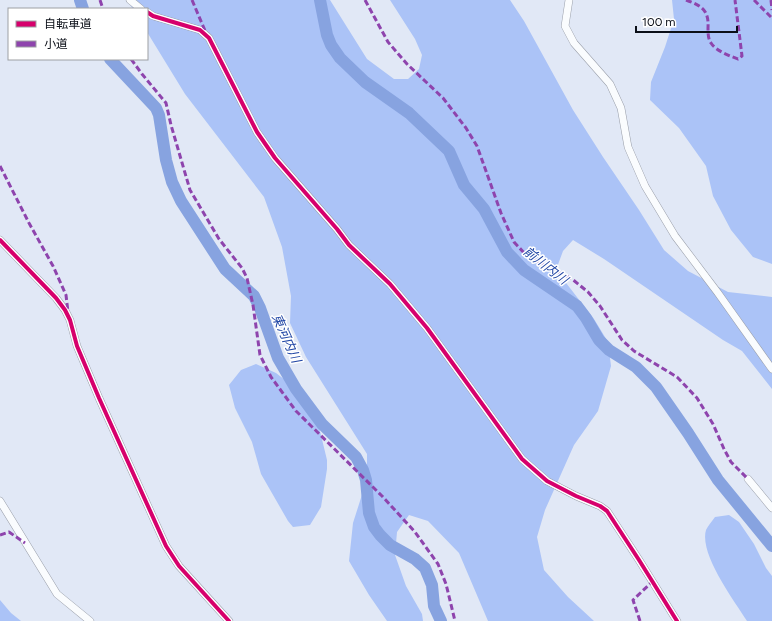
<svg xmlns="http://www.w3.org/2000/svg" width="772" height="621" font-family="Figtree,'Noto Sans JP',sans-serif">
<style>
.forest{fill:#abc3f7}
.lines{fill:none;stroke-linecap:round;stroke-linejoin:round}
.river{stroke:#87a3e0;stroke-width:12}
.minor-casing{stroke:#9a9faa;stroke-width:8}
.minor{stroke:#fafcfe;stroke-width:7}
.quiet{stroke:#8e44ad;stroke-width:3;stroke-dasharray:6 3;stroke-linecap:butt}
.cycleway-casing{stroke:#fff;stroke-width:6}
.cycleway{stroke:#d6006c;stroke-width:4}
.labels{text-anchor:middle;stroke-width:3;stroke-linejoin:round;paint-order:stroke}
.water-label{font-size:13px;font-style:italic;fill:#2348a6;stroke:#fff}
</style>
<rect width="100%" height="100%" fill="#e1e8f6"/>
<path class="forest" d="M127,0H330L367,59L394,79H408L419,69L422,55L415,39L390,0H510L524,21L573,110L603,157L639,210L664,250L688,271L728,292L772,297V389L742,351L723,340L604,259L573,240L563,251L556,270L594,319L608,342L611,366L598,411L574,445L545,510L537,537L544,570L568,597L594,621H488L459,553L428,521L409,515L397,532L395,555L406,586L422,614L423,621H387L369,595L349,561L353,523L367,479V454L306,357L290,323L291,296L282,247L264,197L185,94L147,32V9H133Z
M672,0H772V264L753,257L731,230L713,196L706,166L679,128L650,100L651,82L665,47L674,19Z
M256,364L276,373L294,387L319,427L327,460V469L321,507L310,525L293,527L288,521L261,474L252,442L235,408L229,385L241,370Z
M729,515L739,522L754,544L766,568L772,576V621H747C734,600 699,554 706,530C708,526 712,521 715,517Z
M0,600L11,613L21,621H0Z"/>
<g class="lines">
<path class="river" d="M80,0L83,9
M320,0L327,35L331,45L340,58L365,82L409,113L449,151L464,185L484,209L507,252L524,270L577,306L586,318L599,340L609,350L636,367L656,387L688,433L718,480L772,546
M110,59L156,108L159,115L166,160L172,182L181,201L225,269L254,296L260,308L278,358L296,389L322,424L356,457L363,470L366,480L369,513L374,527L380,535L390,545L415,559L425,568L432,585L434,606L441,621"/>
<g class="minor-casing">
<path id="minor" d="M130,0L141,9
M569,0L565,26L574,43L610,84L621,108L628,147L645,186L675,236L718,293L772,369
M147,12L153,16L200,30L209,38L257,132L275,158L337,229L349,245L390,284L427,328L522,459L547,481L576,496L600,506L607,511L639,560L677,621
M0,240L56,298L65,310L70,320L77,346L99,398L166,546L179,566L229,621
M748,479L772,508
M0,501L57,594L90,621"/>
</g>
<use href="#minor" class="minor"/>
<path class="quiet" d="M100,0L103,9
M192,0L206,33
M365,0L388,42L407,64L443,98L466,128L477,146L501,213L514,242L527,256L572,279L588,292L600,306L622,340L634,351L677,377L697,398L713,424L724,449L731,462L748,479
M686,0C702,6 709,10 708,28C708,33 708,39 711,43C716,51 730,56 738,59L742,56L735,0
M754,0L772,18
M771,0L772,10
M131,59L142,74L166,103L171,125L190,190L219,239L242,268L247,278L253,305L260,355L271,377L296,411L382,496L415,532L438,564L446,584L455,621
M0,166L29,223L53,266L66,295L68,312
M0,535L9,532L25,543
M640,621L633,600L653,581"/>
<g class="cycleway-casing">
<path id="cycleway" d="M147,12L153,16L200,30L209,38L257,132L275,158L337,229L349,245L390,284L427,328L522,459L547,481L576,496L600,506L607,511L639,560L677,621
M0,240L56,298L65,310L70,320L77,346L99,398L166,546L179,566L229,621"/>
</g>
<use href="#cycleway" class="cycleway"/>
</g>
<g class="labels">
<g class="water-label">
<text transform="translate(546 265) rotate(38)" y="5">前川内川</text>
<text transform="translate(287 338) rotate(66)" y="5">東河内川</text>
</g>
</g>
<rect x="8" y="8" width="140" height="52" fill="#ffffff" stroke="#9d9fa3"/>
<rect x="16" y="21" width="20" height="6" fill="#d6006c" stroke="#9d9fa3"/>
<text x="44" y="28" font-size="12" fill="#0b0f18">自転車道</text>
<rect x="16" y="41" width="20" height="6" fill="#8e44ad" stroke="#9d9fa3"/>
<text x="44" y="48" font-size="12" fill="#0b0f18">小道</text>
<path d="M636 26v6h101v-6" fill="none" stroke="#0b0f18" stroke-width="2"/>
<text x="642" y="26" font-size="12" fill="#0b0f18" stroke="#ffffff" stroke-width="3" paint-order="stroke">100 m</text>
</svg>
